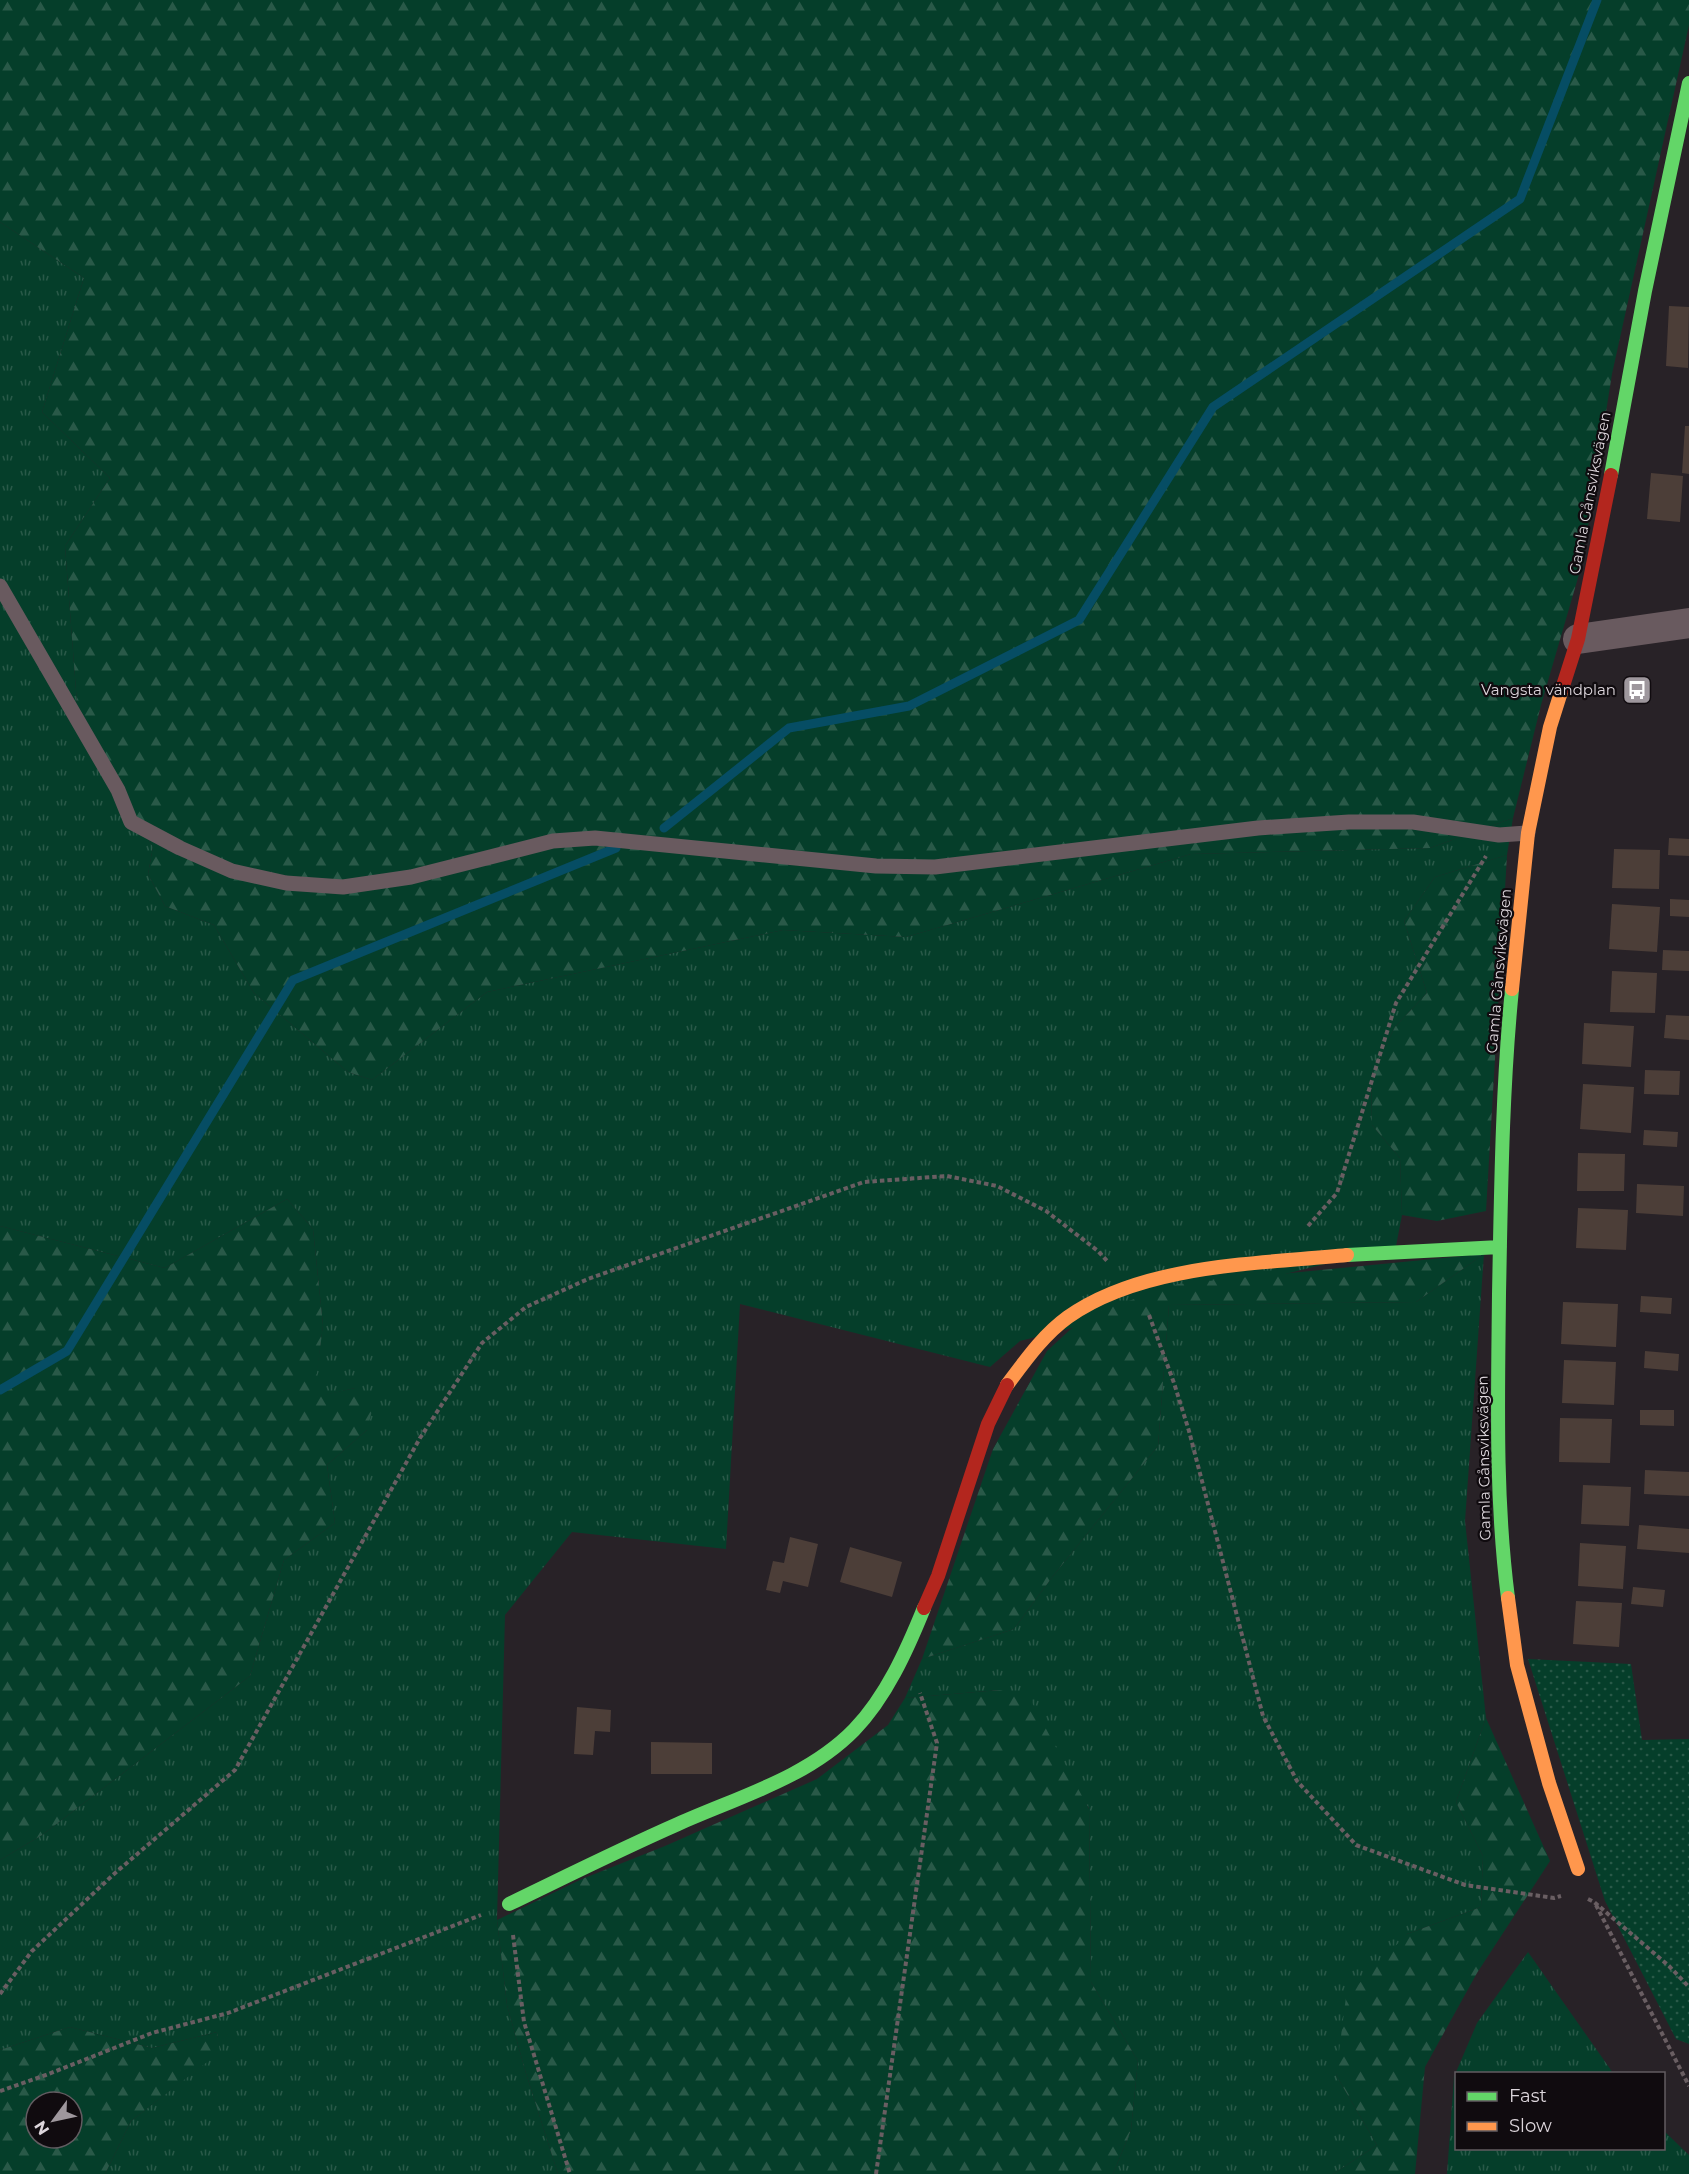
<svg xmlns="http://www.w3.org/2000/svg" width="1689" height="2174" font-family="Montserrat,sans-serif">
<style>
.grass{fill:url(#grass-tufts)}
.forest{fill:url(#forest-firs);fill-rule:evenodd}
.park{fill:url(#park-dots)}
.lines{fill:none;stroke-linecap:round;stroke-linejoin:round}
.stream{stroke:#064d64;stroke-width:9}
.building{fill:#4c3e38}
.path{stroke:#695e62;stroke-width:4;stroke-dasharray:4.5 3;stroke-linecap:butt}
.lane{stroke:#695a5f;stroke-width:15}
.street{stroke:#695a5f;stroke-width:30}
.fast{stroke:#63d668;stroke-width:14}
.slow{stroke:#ff974d;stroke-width:14}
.jam{stroke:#b3261e;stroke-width:14}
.labels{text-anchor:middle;stroke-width:4.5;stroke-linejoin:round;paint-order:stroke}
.street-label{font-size:15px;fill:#ddd6dc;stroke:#100b0f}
.poi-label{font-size:15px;fill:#ddd6dc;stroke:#100b0f;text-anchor:end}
</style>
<defs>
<pattern id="grass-tufts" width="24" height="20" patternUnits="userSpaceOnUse" patternTransform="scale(1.5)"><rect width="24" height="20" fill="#053e2a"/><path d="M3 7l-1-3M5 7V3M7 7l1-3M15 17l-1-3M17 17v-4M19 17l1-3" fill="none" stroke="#295948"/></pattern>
<pattern id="forest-firs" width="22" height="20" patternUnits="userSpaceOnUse" patternTransform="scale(1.5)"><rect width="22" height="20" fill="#053e2a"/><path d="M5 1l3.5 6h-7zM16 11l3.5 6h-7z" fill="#295948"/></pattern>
<pattern id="park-dots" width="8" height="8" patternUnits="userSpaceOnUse" patternTransform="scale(1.5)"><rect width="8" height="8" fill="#053e2a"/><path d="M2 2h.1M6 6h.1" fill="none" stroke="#295948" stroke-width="1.8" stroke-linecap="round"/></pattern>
</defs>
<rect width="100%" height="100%" fill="#282227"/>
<path class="grass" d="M0,222L84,278L42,412L110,478L65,546L79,730L153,847L148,874L165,906L214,925L254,993L348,1072L372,1080L487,992L783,930L906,937L1191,854L1430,848L1513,818L1507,855L1435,877L1404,921L1427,993L1395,1027L1371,1075L1372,1125L1400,1158L1402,1215L1396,1246L1020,1341L990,1367L740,1304L726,1549L572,1532L505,1615L497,1920L507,2005L525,2070L558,2174H105L131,2121L219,2052L217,2032L152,2048L70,2027L0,2050V1860L42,1835L250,1676L284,1560L335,1523L327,1465L367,1430L355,1388L313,1398L323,1325L313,1229L287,1199L165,1268L0,1226Z
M1484,1254L1465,1521L1486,1718L1456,1802L1483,1856L1481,1907L1407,1934L1336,2075L1377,2145L1333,2174H1113L1131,2130L1138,2061L1091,1982L1089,1808L1000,1690L905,1698L922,1659L1014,1629L1053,1576L1158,1446L1169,1305L1416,1302Z
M1528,1952L1613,2073L1456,2074V2148H1664V2131L1689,2155V2174H1447L1454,2077L1477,2023Z"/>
<path class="forest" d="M0,0H1689V25L1612,374L1582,564L1541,705L1513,818L1430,848L1191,854L906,937L783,930L487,992L372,1080L348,1072L254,993L214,925L165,906L148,874L153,847L79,730L65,546L110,478L42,412L84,278L0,222Z
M1507,855L1486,1211L1437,1221L1402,1215L1400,1158L1372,1125L1371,1075L1395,1027L1427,993L1404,921L1435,877Z
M287,1199L313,1229L323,1325L314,1397L355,1388L376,1395L367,1430L327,1465L335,1523L284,1560L250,1676L42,1835L0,1860V1226L165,1268Z
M1484,1254L1416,1302L1169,1305L1158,1446L1053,1576L1014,1629L922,1659L993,1449L1047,1351L1085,1316L1178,1284Z
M1000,1690L1030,1699L1089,1809L1091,1982L1138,2061L1131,2130L1113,2174H558L525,2070L507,2005L497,1920L582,1879L665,1846L817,1779L888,1725L905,1698Z
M1486,1718L1550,1861L1477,1973L1425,2067L1415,2174H1333L1377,2145L1336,2075L1346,1997L1407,1934L1481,1907L1483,1856L1456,1802Z
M70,2027L152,2048L217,2032L220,2052L131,2121L105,2174H0V2050ZM36,2102H72V2138H36Z"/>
<path class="park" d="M1528,1659L1631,1664L1642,1740L1689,1739V2044L1676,2039L1605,1901Z"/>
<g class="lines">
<path class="stream" d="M664,828L789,728L909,706L1079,620L1213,407L1520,199L1597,0
M0,1390L67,1351L293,980L616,848"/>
</g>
<path class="building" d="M1669,306L1689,307L1688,368L1666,366Z
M1685,426H1689V474L1682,473Z
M1651,473L1683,476L1680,522L1647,519Z
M1669,838L1689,839V856L1668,855Z
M1614,849L1660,850L1659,889L1612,888Z
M1670,899L1689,900V917L1670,916Z
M1612,904L1660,907L1657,952L1609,949Z
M1663,950L1689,951V971L1662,970Z
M1612,971L1657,973L1655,1013L1610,1012Z
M1666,1015L1689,1016V1040L1664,1038Z
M1584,1023L1634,1026L1631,1067L1582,1064Z
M1645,1070L1680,1071L1679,1095L1644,1094Z
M1583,1084L1634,1087L1631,1133L1580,1129Z
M1644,1130L1678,1132L1677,1147L1643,1145Z
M1578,1153L1625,1154L1624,1191H1577Z
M1637,1184L1684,1186L1683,1216L1636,1213Z
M1578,1208L1628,1210L1626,1250L1576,1248Z
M1641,1296L1672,1298L1671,1314L1640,1312Z
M1563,1302L1618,1304L1616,1347L1561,1344Z
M1645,1351L1679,1354L1678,1371L1644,1368Z
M1564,1360L1616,1362L1614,1405L1562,1403Z
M1640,1410H1674V1426L1640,1425Z
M1560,1418L1612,1419L1610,1463L1559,1462Z
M1645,1470L1689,1472V1496L1644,1494Z
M1583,1485L1631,1487L1629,1526L1581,1524Z
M1639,1525L1689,1529V1553L1637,1549Z
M790,1537L818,1544L808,1587L783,1581L780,1593L766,1590L773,1561L784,1563Z
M1580,1543L1626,1546L1623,1589L1578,1586Z
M850,1547L902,1562L892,1597L840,1582Z
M1633,1587L1665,1590L1663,1607L1631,1604Z
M1576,1601L1622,1603L1619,1647L1573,1644Z
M577,1707L611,1710L610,1732L595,1731L593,1755L574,1754Z
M651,1742L712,1743V1774H651Z"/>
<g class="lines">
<path class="path" d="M1308,1226L1337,1193L1396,1003L1486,856
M1149,1315L1174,1383L1189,1431L1263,1716L1297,1781L1356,1845L1465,1885L1554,1898L1561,1896
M1588,1899L1594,1902L1669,1966L1689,1987
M1596,1905L1689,2086
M513,1935L524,2022L570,2174
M0,1994L32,1951L114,1874L235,1770L420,1438L482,1343L526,1307L588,1279L864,1182L947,1176L997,1186L1046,1211L1098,1251L1108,1262
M0,2091L46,2075L152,2033L228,2013L481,1915
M876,2174L937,1743L920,1693"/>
<path class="lane" d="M0,586L118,790L131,822L180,848L232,871L286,883L343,887L411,877L553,841L595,838L876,866L935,867L1258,828L1349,822H1413L1499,835L1528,833"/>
<path class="street" d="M1578,639L1689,623"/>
<path class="fast" d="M1611,475L1645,291L1689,83
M1347,1255L1500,1247
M1508,1598C1495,1497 1498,1396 1499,1294C1501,1193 1502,1090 1512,989
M509,1904C565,1877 621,1849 678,1824C738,1797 807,1778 854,1730C886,1697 907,1650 924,1608"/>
<path class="slow" d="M1512,989L1528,833L1550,727L1562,689
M1007,1385C1025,1361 1043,1335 1068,1317C1143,1264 1258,1264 1347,1255
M1508,1598L1517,1665L1549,1783L1578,1869"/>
<path class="jam" d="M1562,689L1578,639L1611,475
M924,1608L938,1576L988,1424L1007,1385"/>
</g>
<defs>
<g id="bus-square" transform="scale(1.5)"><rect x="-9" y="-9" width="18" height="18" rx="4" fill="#9e979d" stroke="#100b0f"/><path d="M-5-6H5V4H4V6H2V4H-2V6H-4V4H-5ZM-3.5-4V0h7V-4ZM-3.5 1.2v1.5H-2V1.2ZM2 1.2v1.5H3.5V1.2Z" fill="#fff"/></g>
</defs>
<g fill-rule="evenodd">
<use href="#bus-square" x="1637" y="690"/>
</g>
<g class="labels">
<g class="street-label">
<text transform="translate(1590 493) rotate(-79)" y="5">Gamla Gånsviksvägen</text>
<text transform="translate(1499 971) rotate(-85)" y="5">Gamla Gånsviksvägen</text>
<text transform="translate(1484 1458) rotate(-91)" y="5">Gamla Gånsviksvägen</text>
</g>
<g class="poi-label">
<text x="1616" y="695">Vangsta vändplan</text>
</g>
</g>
<rect x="1455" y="2072" width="210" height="78" fill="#100b0f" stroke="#625c61" stroke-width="1.5"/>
<rect x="1467" y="2092" width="30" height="9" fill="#63d668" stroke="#625c61" stroke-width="1.5"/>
<text x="1509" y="2102" font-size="18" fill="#ddd6dc">Fast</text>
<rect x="1467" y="2122" width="30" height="9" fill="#ff974d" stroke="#625c61" stroke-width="1.5"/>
<text x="1509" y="2132" font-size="18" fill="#ddd6dc">Slow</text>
<g transform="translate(54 2120) rotate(237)"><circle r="28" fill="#100b0f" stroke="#625c61" stroke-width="1.5"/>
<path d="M0-4.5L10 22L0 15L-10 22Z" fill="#9e979d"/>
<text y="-9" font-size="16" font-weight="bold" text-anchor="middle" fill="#ddd6dc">N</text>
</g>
</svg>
